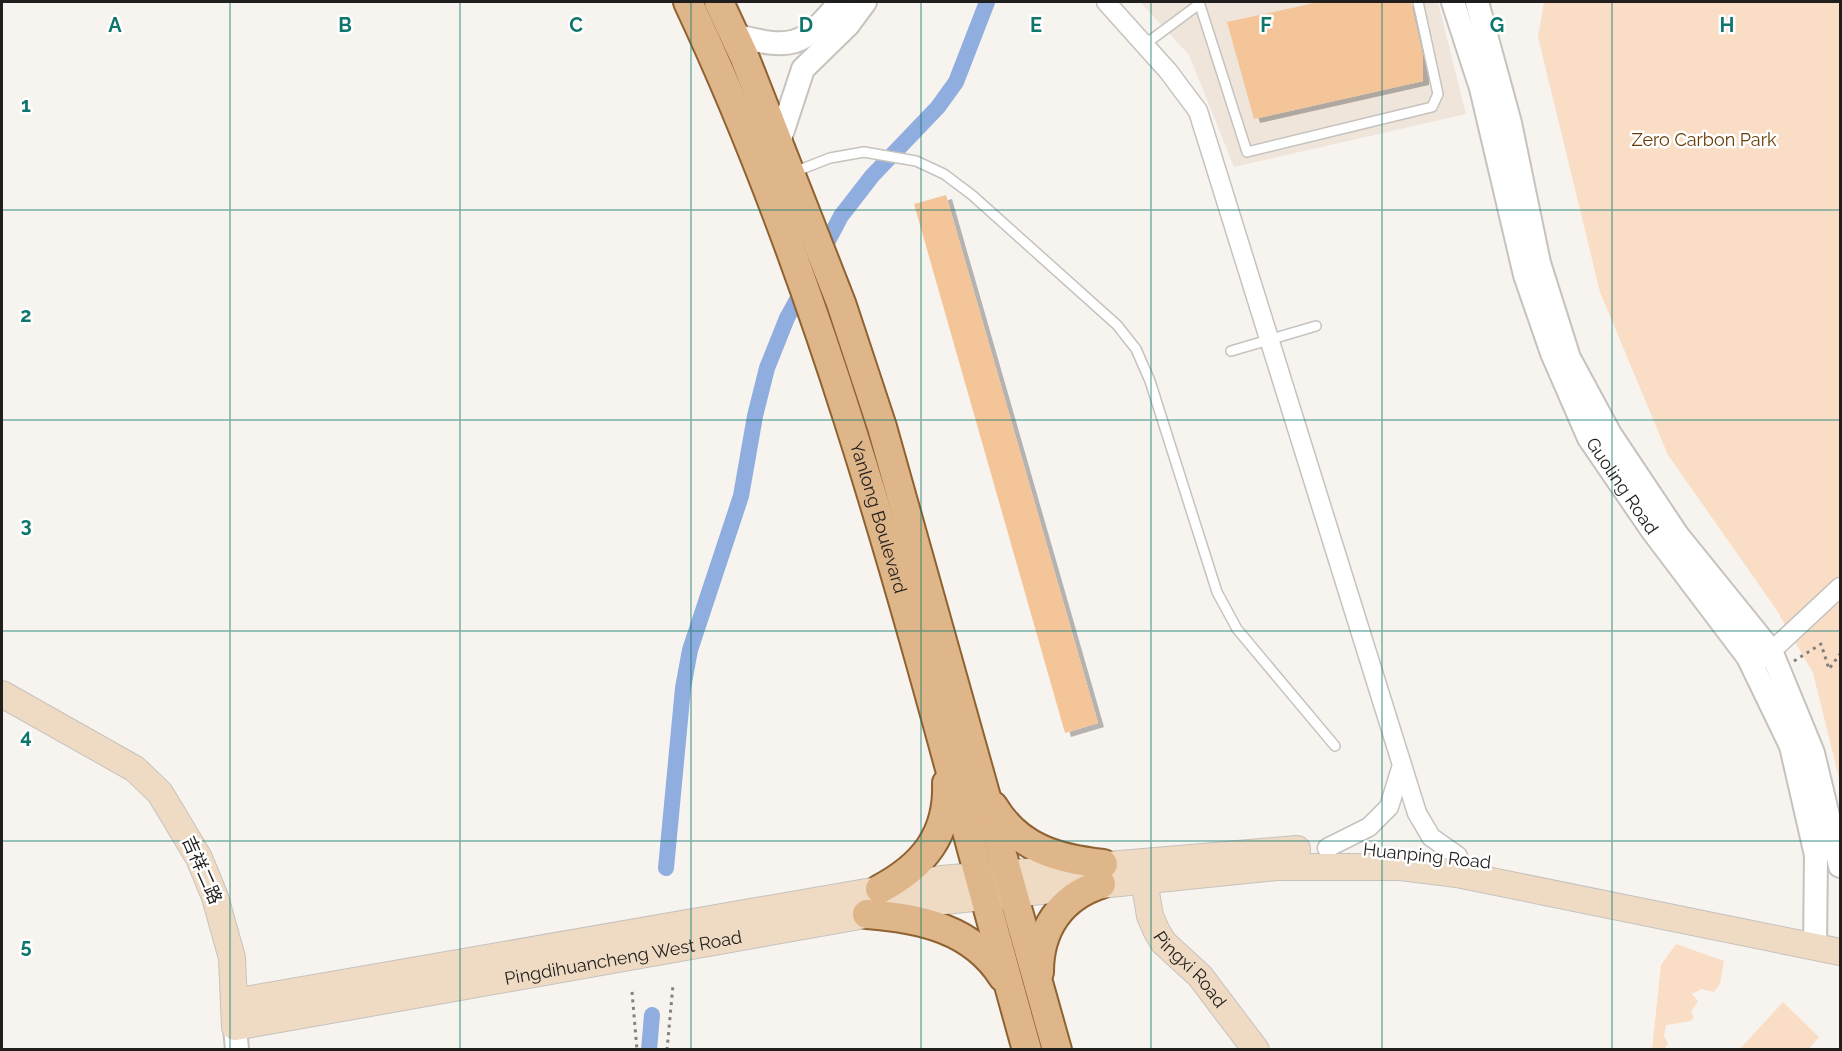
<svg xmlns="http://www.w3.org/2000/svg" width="1842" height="1051" font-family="Raleway,'Noto Sans SC',sans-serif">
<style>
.built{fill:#efe5db}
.green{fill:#f9dec5}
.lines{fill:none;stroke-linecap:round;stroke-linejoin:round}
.canal{stroke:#8fadde;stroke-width:16}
.building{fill:#f4c598;filter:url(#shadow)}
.service-casing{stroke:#c6c2be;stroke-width:12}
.minor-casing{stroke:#c6c2be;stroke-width:21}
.tertiary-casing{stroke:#c6c2be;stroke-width:26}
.secondary-casing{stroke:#c6c2be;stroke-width:28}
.primary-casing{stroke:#8f6231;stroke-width:32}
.path{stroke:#83807d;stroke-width:3;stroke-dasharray:3 4.5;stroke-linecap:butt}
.service{stroke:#fff;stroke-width:9}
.minor{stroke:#fff;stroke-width:18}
.tertiary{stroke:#fff;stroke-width:22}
.secondary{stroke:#efdbc4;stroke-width:26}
.primary{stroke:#dfb689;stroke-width:28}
.grid{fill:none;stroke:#0f766e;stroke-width:1.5;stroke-opacity:0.55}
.labels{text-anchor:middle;stroke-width:5;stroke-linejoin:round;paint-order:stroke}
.park-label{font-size:18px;fill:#683d05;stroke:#fff}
.street-label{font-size:18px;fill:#211f1e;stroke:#fff}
.grid-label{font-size:20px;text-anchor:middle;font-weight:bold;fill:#0f766e;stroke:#fff;stroke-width:5;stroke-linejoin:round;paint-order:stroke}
</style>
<defs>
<filter id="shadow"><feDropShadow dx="6" dy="4" stdDeviation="0" flood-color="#0004"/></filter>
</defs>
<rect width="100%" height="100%" fill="#f7f3ef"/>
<path class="built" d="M1140,2H1438L1466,114L1234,167L1189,55Z"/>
<path class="green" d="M1544,2H1840V782L1813,673L1776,609L1668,455L1600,292L1538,37Z
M1676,944L1724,961L1720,984L1714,992L1702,989L1692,994L1698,1001L1691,1012L1694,1016L1691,1021L1666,1025L1664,1036L1668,1043L1665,1049H1652L1661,965Z
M1783,1002L1819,1037L1809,1049H1740Z"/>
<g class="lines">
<path class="canal" d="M820,256L841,216L872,176L938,107L956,82L987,2
M666,868L683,688L690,650L741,496L755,416L767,368L787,318L804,287
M649,1050L652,1015"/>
</g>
<path class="building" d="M1319,2H1411L1423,56V81L1254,119L1227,22Z
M946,195L1098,723L1065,733L914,204Z"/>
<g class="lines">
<g class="service-casing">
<path id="service" d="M1199,2L1247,152L1432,107L1438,94L1418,2
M1144,45L1198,5
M794,172L830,158L864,152L916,161L944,174L972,195L1117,325L1136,349L1150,381L1217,592L1237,629L1335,746
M1231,351L1316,326"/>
</g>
<g class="minor-casing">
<path id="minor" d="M1106,2L1168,71L1198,111L1417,813L1431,837L1458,856
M1763,659L1840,587
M1327,848L1369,827L1389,807L1402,765"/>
</g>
<g class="tertiary-casing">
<g id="tertiary">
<path id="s1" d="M1453,2L1481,88L1525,275L1552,353L1589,438L1652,530L1748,657L1791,746L1816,855L1815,947"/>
<path d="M1477,2L1510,123L1539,263L1569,358L1610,434L1678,536L1771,651L1813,753L1840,866"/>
<path d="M734,35C792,50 802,48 840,2"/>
<path d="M779,142L803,69L848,25L865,2"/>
<path d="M235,1027L237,1050"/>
</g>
</g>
<g class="secondary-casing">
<g id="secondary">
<path id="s2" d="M2,694L135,769L160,793L199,858L215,897L232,958L235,1027L944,901L1277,867H1401L1457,874L1840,952"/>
<path id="s3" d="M1144,880L1150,916L1157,932L1164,943L1200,976L1256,1050"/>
<path d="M234,1002L941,879L1297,849"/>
</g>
</g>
<g class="primary-casing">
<g id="primary">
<path id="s4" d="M688,2C844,334 928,697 1027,1050"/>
<path d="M719,2L744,56L841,303L882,427L1057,1050"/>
<path d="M993,806C1018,848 1057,859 1103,864"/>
<path d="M880,889C923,866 949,835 947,783"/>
<path d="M867,914C920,918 973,929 1003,977"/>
<path d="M1039,972C1039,929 1061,897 1101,884"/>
</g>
</g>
<path class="path" d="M1794,661L1821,644L1829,669L1840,654
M632,992L637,1050
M667,1050L673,985"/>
<use href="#service" class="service"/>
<use href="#minor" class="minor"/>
<use href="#tertiary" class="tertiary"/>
<use href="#secondary" class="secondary"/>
<use href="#primary" class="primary"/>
</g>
<path class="grid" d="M230,2V1050M460,2V1050M691,2V1050M921,2V1050M1151,2V1050M1382,2V1050M1612,2V1050M2,210H1840M2,420H1840M2,631H1840M2,841H1840"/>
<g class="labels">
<g class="park-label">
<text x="1704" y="146">Zero Carbon Park</text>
</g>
<g class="street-label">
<text dy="6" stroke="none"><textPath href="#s1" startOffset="516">Guoling Road</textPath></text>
<text dy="6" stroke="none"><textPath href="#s4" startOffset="550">Yanlong Boulevard</textPath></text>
<text transform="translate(1427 856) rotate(6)" y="6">Huanping Road</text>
<text transform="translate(202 870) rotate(66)" y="6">吉祥二路</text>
<text dy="6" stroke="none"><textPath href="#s2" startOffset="832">Pingdihuancheng West Road</textPath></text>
<text dy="6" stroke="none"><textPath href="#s3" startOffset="104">Pingxi Road</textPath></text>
</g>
</g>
<g class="grid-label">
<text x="115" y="32">A</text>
<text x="345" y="32">B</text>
<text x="576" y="32">C</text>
<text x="806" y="32">D</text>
<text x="1036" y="32">E</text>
<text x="1266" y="32">F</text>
<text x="1497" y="32">G</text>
<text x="1727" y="32">H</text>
<text x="26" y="112">1</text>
<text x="26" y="322">2</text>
<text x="26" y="532">3</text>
<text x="26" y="743">4</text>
<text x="26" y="953">5</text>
</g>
<rect width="1842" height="1051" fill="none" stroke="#211f1e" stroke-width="6"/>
</svg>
